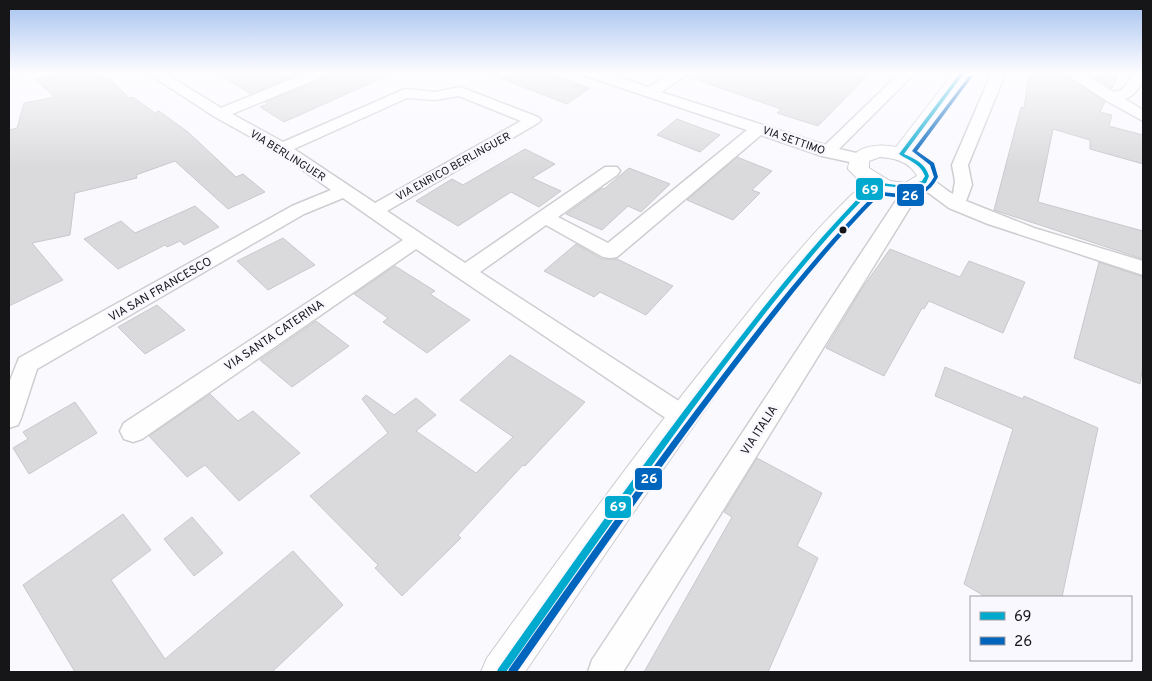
<svg xmlns="http://www.w3.org/2000/svg" width="1152" height="681" font-family="Overpass,sans-serif">
<style>
.building{fill:#dadadd;stroke:#c9c9cc}
.lines{fill:none;stroke-linecap:round;stroke-linejoin:round}
.street-casing{stroke:#ceced1;stroke-width:3}
.secondary-casing{stroke:#ceced1;stroke-width:2}
.street{fill:#fefeff;fill-rule:evenodd}
.secondary{fill:#fefeff;fill-rule:evenodd}
.bus-1-casing{stroke:#f9f8ff;stroke-width:4}
.bus-2-casing{stroke:#f9f8ff;stroke-width:4}
.bus-1{fill:#00a9ce;fill-rule:evenodd}
.bus-2{fill:#0065bd;fill-rule:evenodd}
.bus-dot{fill:#161518;stroke:#f9f8ff;stroke-width:2}
.labels{text-anchor:middle;stroke-width:5;stroke-linejoin:round;paint-order:stroke}
.far-street-label{font-size:11px;fill:#161518;stroke:#f9f8ff}
.street-label{font-size:12px;fill:#161518;stroke:#f9f8ff}
.line-badge{stroke:#f9f8ff;stroke-width:2}
.badge-label{font-size:14px;text-anchor:middle;font-weight:bold;fill:#fff}
</style>
<rect width="100%" height="100%" fill="#faf9fe"/>
<path class="building" d="M59,72H97L106,79L109,78L129,98L133,97L155,113L159,111L188,132L236,177L243,174L265,192L228,209L175,161L136,175L137,178L75,193L70,235L32,243L63,280L9,306V130L17,128L24,103L55,97L35,80Z
M215,72H304L251,94Z
M331,72H396L284,122L260,107L268,104L265,102L328,77Z
M489,72H544L590,88L567,104L489,74Z
M693,72H871L818,126L777,113L781,109L688,77Z
M1029,72H1061L1105,102L1100,112L1112,115L1109,126L1143,135V164L1090,149V140L1053,129L1038,202L1143,231V259L994,210L1021,107L1024,108Z
M1084,72H1119L1112,88Z
M677,119L720,135L700,152L657,135Z
M525,149L555,164L532,178L561,191L539,207L511,192L458,226L416,201L452,179L463,185Z
M737,157L772,171L752,190L760,193L733,220L687,200Z
M629,168L670,184L641,212L628,206L602,230L566,214L602,188L604,189Z
M195,206L219,227L184,245L180,241L167,247L165,245L118,269L84,239L121,221L135,233Z
M283,238L315,265L268,290L237,261Z
M576,244L602,259H617L673,286L646,315L600,292L594,297L544,271Z
M890,249L960,277L969,261L1025,282L1003,333L929,301L924,309L922,308L884,376L826,348L861,290Z
M1099,262L1143,277V365L1140,384L1074,358Z
M395,266L435,291L430,294L470,320L427,353L383,322L388,318L354,294Z
M157,305L185,330L145,354L118,327Z
M316,321L349,346L292,387L260,360Z
M510,355L585,402L525,466L523,465L458,535L461,538L402,596L375,568L378,565L310,496L388,433L362,399L366,395L394,415L416,398L436,415L416,431L476,473L513,437L460,400Z
M945,367L1023,399L1024,396L1098,428L1062,597H986L964,584L1013,429L935,396Z
M210,394L238,421L253,411L300,453L239,501L205,465L187,477L149,436Z
M75,402L97,433L29,474L13,448L28,439L23,432Z
M757,458L822,493L797,546L818,558L768,672H644L732,517L724,512Z
M123,514L151,550L111,580L165,659L293,551L343,605L272,672H75L23,585Z
M192,517L223,553L194,576L164,539Z"/>
<g class="lines">
<g class="street-casing">
<path id="street" d="M9,72H27L9,80Z
M146,72H163L221,108L309,72H329L327,75L232,114L283,142L405,89L435,92L460,87L538,117L541,120L538,123L387,211L465,263L605,167H617L620,171L617,175L558,217L608,243L747,130L583,75L581,72H603L648,87L674,72H691L661,92L825,145L901,72H916L839,149L865,155L867,159L865,163L859,164L822,156L761,135L617,257L610,258L603,257L546,225L480,272L691,409L694,416L691,423L682,426L673,423L416,249L142,439L133,442L124,439L120,431L124,423L403,240L343,198L304,214L37,369L21,418L18,425L9,428V383L19,358L292,206L331,190L276,151L215,117ZM459,96L521,121L375,203L294,149L407,98L435,100Z
M992,72H1006L968,165L972,185L966,201L1034,228L1143,261V275L988,224L949,208L922,188L623,672H588L592,660L907,184H918L919,178C933,175 941,188 953,194L955,181L952,165Z
M1063,72H1080L1114,92L1122,90L1135,72H1143C1143,84 1136,95 1125,99L1143,110V121L1107,101Z"/>
</g>
<g class="secondary-casing">
<path id="secondary" d="M954,72H971L913,152L927,160L939,176C923,199 905,198 880,191C828,242 786,300 743,358C667,460 597,567 525,672H481L487,658C563,553 640,447 721,346C766,290 810,233 863,184L848,169C850,146 876,143 896,147ZM880,157C895,158 910,162 917,176L905,183L890,181L869,168V161Z"/>
</g>
<use href="#street" class="street"/>
<use href="#secondary" class="secondary"/>
<g class="bus-1-casing">
<path id="bus-1" d="M961,72H965L904,154C915,159 925,163 929,176L926,183L904,188L877,185C818,244 767,310 717,376C645,473 576,573 506,672H497L498,669C568,570 637,471 711,375C762,308 814,242 874,182L904,186L922,181L925,176C920,163 909,161 899,154Z"/>
</g>
<g class="bus-2-casing">
<path id="bus-2" d="M969,76L972,77L917,151L934,163L938,177C926,201 904,199 880,195C824,251 776,314 728,377C655,474 586,573 517,672H508L509,669C579,570 649,470 723,374C771,311 821,248 877,192C899,192 920,202 934,177L930,165L912,151Z"/>
</g>
<use href="#bus-1" class="bus-1"/>
<use href="#bus-2" class="bus-2"/>
</g>
<linearGradient id="sky" x2="0" y2="1"><stop stop-color="#a5c2ef"/><stop offset="0.43" stop-color="#fdfcff"/><stop offset="1" stop-color="#fdfcff" stop-opacity="0"/></linearGradient>
<rect width="1152" height="168" fill="url(#sky)"/>
<circle class="bus-dot" cx="843" cy="230" r="4.5"/>
<g class="labels">
<g class="far-street-label">
<text transform="translate(794 140) rotate(19)" y="4">VIA SETTIMO</text>
<text transform="translate(288 155) rotate(32)" y="4">VIA BERLINGUER</text>
<text transform="translate(453 166) rotate(-29)" y="4">VIA ENRICO BERLINGUER</text>
</g>
<g class="street-label">
<text transform="translate(160 289) rotate(-30)" y="4">VIA SAN FRANCESCO</text>
<text transform="translate(274 335) rotate(-34)" y="4">VIA SANTA CATERINA</text>
<text transform="translate(759 430) rotate(-57)" y="4">VIA ITALIA</text>
</g>
</g>
<g class="line-badge">
<rect x="855" y="177" width="29" height="24" rx="5" fill="#00a9ce"/>
<rect x="896" y="183" width="29" height="24" rx="5" fill="#0065bd"/>
<rect x="634" y="467" width="29" height="24" rx="5" fill="#0065bd"/>
<rect x="604" y="495" width="28" height="24" rx="5" fill="#00a9ce"/>
</g>
<g class="badge-label">
<text x="870" y="194">69</text>
<text x="910" y="200">26</text>
<text x="649" y="483">26</text>
<text x="618" y="511">69</text>
</g>
<rect width="1152" height="681" fill="none" stroke="#161518" stroke-width="20"/>
<rect x="970" y="596" width="162" height="65" fill="#f9f8ff" stroke="#9e9da3"/>
<rect x="980" y="612" width="25" height="8" fill="#00a9ce" stroke="#9e9da3"/>
<text x="1014" y="621" font-size="15" fill="#161518">69</text>
<rect x="980" y="637" width="25" height="8" fill="#0065bd" stroke="#9e9da3"/>
<text x="1014" y="646" font-size="15" fill="#161518">26</text>
</svg>
